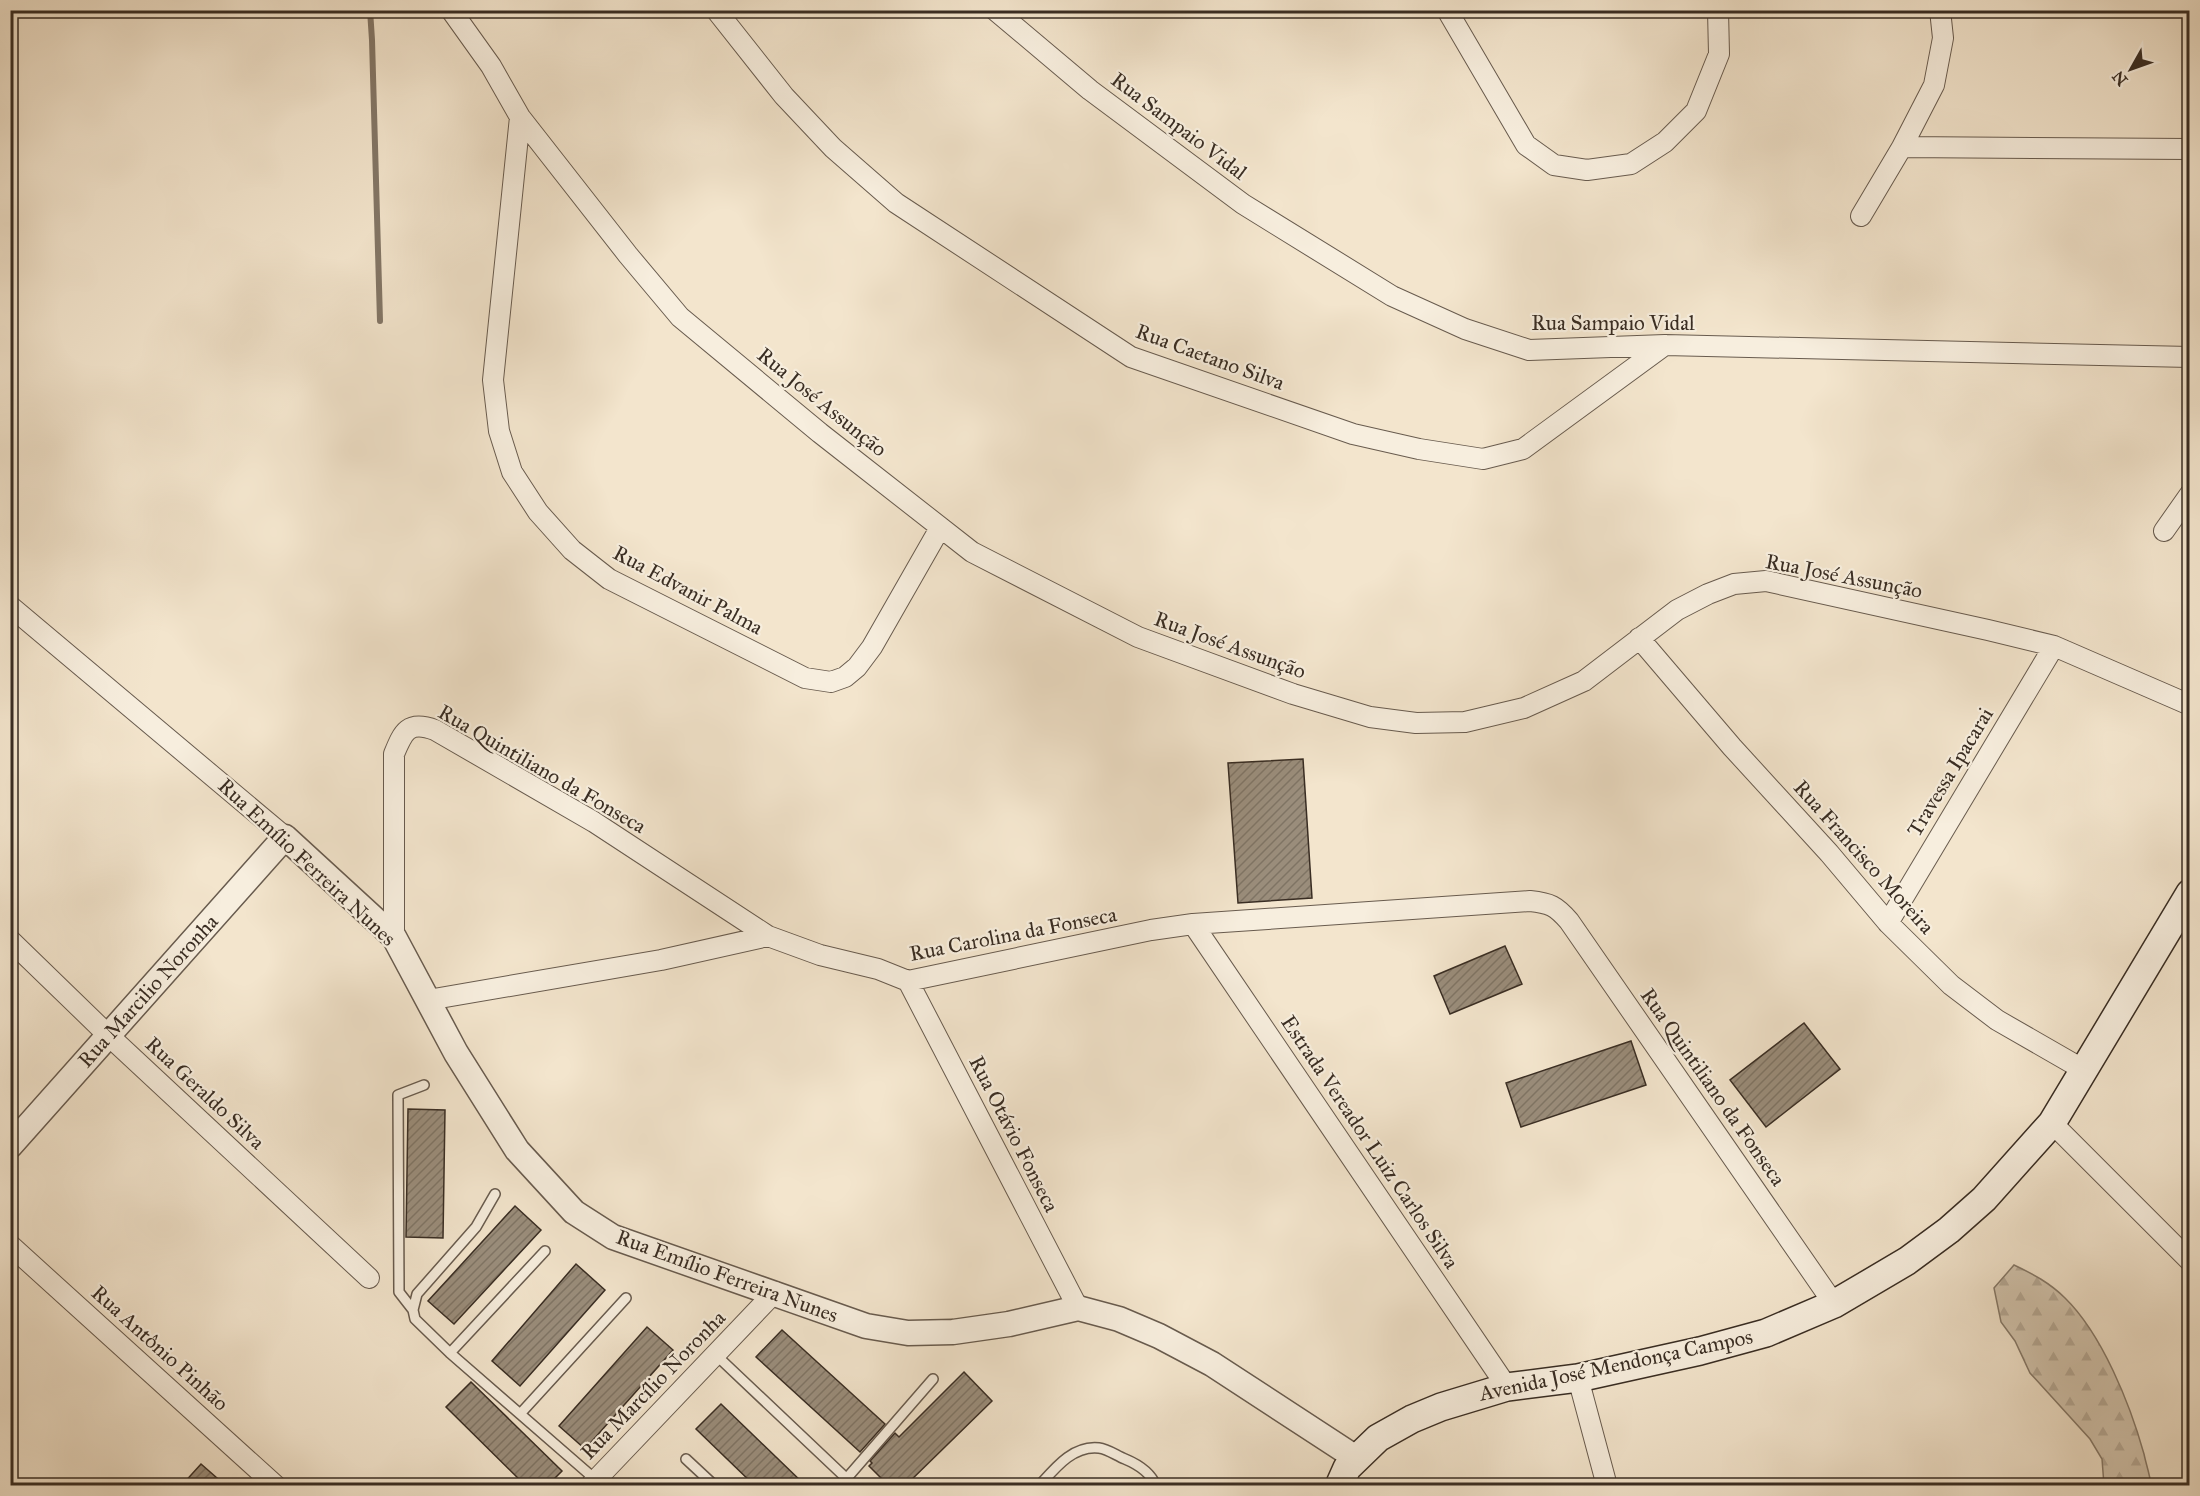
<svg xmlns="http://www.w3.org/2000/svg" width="2200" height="1496" font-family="'IM FELL Great Primer',serif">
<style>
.forest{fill:url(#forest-firs);stroke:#867a6a;stroke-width:1.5}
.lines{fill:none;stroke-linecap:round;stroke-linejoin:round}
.stream{stroke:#837666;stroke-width:6}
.building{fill:url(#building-hatch);stroke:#392d23;stroke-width:1.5}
.service-casing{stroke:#685b4e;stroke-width:12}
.minor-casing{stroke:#685b4e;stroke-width:22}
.tertiary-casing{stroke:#685b4e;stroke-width:27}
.secondary-casing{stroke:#392d23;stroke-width:30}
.service{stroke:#f7eede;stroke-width:9}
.minor{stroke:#f7eede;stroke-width:20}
.tertiary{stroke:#f7eede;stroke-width:24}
.secondary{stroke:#f7eede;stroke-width:27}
.labels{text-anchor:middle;stroke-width:4.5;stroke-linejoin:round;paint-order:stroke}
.street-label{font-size:21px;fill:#392d23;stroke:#f7eede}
</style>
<defs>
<pattern id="forest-firs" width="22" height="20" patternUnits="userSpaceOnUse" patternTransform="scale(1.5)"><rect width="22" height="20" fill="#d3c6b0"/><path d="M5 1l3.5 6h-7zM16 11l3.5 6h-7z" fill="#b6aa97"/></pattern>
<pattern id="building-hatch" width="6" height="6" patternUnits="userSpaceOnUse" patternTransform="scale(1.5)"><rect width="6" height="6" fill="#9a8d7b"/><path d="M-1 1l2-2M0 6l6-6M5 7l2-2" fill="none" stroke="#7f7464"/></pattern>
</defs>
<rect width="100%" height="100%" fill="#f3e5cd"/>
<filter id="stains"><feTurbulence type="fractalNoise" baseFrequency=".00333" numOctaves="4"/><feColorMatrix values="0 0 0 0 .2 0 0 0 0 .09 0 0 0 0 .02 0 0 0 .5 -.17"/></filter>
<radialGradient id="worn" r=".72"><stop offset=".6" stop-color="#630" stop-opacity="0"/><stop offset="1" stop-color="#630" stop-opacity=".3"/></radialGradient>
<path class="forest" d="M2014,1265C2033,1274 2050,1283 2065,1298C2102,1334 2130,1404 2144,1454C2146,1464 2150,1475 2151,1485H2104L2102,1459L2090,1439L2030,1373L2015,1341L2001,1322L1994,1288Z"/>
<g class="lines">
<path class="stream" d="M370,10L372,40L380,321"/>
</g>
<path class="building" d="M1303,759L1312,898L1238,903L1228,763Z
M1505,946L1522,984L1450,1014L1434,976Z
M1804,1023L1840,1069L1766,1127L1730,1080Z
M1631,1041L1646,1085L1521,1127L1506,1083Z
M408,1109L445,1110L443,1238L406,1237Z
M515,1206L541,1230L454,1324L428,1301Z
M576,1264L605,1290L520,1386L492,1361Z
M647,1327L673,1350L585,1449L559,1426Z
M782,1330L885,1424L860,1452L756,1357Z
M964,1372L992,1401L906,1485H888L869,1466L872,1463L870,1461L895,1433L899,1437Z
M471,1382L562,1471L548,1485H525L446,1407Z
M721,1404L805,1485H754L696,1429Z
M201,1464L225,1485H182Z"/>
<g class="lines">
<g class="service-casing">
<path id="service" d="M495,1194L476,1227L417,1294L413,1310L415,1319L450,1353L596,1480
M413,1310L399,1292L398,1095L424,1085
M450,1353L545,1251
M716,1355L846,1478
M520,1414L626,1298
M686,1459L715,1486
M840,1486L933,1379
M1039,1486C1055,1468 1073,1445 1099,1448C1108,1449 1117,1456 1125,1459C1137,1464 1151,1473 1156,1486"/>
</g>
<g class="minor-casing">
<path id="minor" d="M451,10L491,66L520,117L628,255L680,317L820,433L972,552L1138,637L1293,694L1370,717L1416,723L1465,722L1524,708L1584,681L1677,610L1708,594L1734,584L1766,581L1988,630L2054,646L2190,705
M716,10L784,96L833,148L896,203L1131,357L1353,434L1419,449L1483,459L1523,449L1665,345
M995,10L1090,90L1243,204L1392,296L1465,329L1529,350L1665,345L2190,357
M1447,10L1526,145L1554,165L1587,170L1631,164L1665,142L1696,111L1719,54L1718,10
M520,117L493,380L499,431L512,472L538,512L572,550L609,579L805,678L831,682L845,677L857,667L872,647L940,528
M1902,147L2190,149
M1861,216L1902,147L1934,85L1943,38L1940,10
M2164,531L2190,494
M10,606L285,837
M1639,638L1732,747L1829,853L1888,923L1951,985L1997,1020L2084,1070
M1888,923L2054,646
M1193,924L1507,1387
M394,937V754C403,732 408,720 435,730L594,822L768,936
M10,940L108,1035L369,1278
M908,981L1078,1308
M428,1000L661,960L768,936L820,955L878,969L908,981L1151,930L1193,924L1530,901C1550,903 1556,906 1569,921L1834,1304
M2052,1123L2190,1261
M10,1245L276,1486
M1578,1378L1607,1486
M590,1486L775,1292"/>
</g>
<g class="tertiary-casing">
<path id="tertiary" d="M10,1146L285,837L394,937L456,1053L517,1150L574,1212L613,1237L866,1326L908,1333L953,1332L1009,1324L1078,1308L1119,1319L1159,1336L1212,1364L1356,1458"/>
</g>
<g class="secondary-casing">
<path id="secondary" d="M1339,1486L1347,1468L1378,1438L1412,1419L1441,1407L1507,1387L1578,1378L1700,1351L1766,1333L1834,1304L1907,1261L1949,1230L1984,1199L2052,1123L2190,893"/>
</g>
<use href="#service" class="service"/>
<use href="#minor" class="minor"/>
<use href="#tertiary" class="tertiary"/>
<use href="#secondary" class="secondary"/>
</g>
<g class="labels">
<g class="street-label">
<text transform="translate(1179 126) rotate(37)" y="7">Rua Sampaio Vidal</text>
<text x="1613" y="330">Rua Sampaio Vidal</text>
<text transform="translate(1210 357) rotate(20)" y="7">Rua Caetano Silva</text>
<text transform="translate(822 402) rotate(39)" y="7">Rua José Assunção</text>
<text transform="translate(1844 576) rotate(11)" y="7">Rua José Assunção</text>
<text transform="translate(688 590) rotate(28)" y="7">Rua Edvanir Palma</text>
<text transform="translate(1230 645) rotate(20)" y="7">Rua José Assunção</text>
<text transform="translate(542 769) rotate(30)" y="7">Rua Quintiliano da Fonseca</text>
<text transform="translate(1950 772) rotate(-59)" y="7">Travessa Ipacarai</text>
<text transform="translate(1864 857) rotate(48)" y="7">Rua Francisco Moreira</text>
<text transform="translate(307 862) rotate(43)" y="7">Rua Emílio Ferreira Nunes</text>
<text transform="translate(1013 934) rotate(-11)" y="7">Rua Carolina da Fonseca</text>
<text transform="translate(148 991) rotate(-48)" y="7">Rua Marcilio Noronha</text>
<text transform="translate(1713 1087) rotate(55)" y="7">Rua Quintiliano da Fonseca</text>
<text transform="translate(205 1093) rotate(43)" y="7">Rua Geraldo Silva</text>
<text transform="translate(1014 1134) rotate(63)" y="7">Rua Otávio Fonseca</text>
<text transform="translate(1370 1142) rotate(56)" y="7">Estrada Vereador Luiz Carlos Silva</text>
<text transform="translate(727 1276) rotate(20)" y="7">Rua Emílio Ferreira Nunes</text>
<text transform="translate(160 1348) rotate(42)" y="7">Rua Antônio Pinhão</text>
<text transform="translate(1616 1365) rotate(-12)" y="7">Avenida José Mendonça Campos</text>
<text transform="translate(653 1385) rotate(-46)" y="7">Rua Marcílio Noronha</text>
</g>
</g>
<rect width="2200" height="1496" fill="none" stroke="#f3e5cd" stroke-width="36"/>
<rect x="12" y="12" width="2176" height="1472" fill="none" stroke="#392d23" stroke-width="3"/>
<rect x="18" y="18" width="2164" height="1460" fill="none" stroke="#392d23" stroke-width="1.5"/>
<g transform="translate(2131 69) rotate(230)" stroke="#f7eede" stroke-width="4.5" paint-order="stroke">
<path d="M0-4.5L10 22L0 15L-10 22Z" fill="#392d23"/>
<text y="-9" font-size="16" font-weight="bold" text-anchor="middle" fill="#392d23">N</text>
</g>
<rect width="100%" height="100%" filter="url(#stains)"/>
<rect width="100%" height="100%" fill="url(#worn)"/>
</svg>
